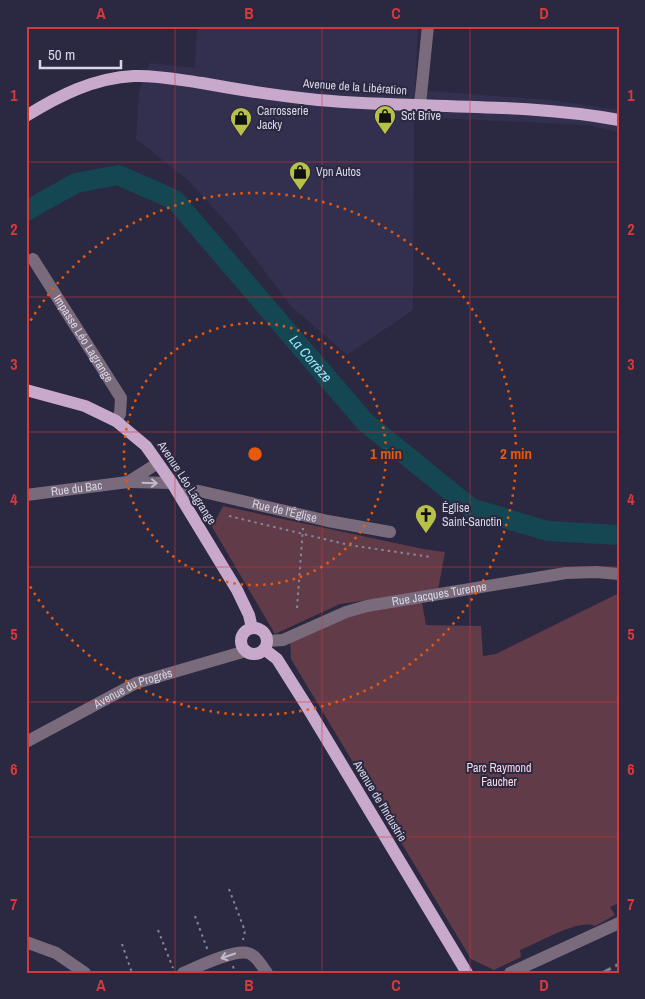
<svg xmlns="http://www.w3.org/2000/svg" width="645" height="999" font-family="'Archivo Narrow',sans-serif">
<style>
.built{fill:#33304f}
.green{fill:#623b48}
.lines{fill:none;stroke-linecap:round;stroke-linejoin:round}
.river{stroke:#154753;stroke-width:20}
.path{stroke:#878599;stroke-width:2;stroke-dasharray:2.5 4;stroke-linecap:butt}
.minor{stroke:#7a6b7c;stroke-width:12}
.major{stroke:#c8a9cc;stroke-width:12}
.rail{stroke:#7f7d91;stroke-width:3;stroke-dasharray:10 5;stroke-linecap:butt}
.oneway{stroke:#c0bbcc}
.grid{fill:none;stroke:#d6393b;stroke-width:1;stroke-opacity:0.55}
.ring{fill:none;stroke:#e8590c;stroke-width:2.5;stroke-dasharray:2.5 5}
.labels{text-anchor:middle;stroke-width:4;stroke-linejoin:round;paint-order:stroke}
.street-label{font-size:12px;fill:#d7d6e6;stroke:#2b2841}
.poi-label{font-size:12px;fill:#d7d6e6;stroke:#2b2841;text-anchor:start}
.park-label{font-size:12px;fill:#fbd9e3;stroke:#2b2841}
.water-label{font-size:14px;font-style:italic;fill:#9be6fc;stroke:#2b2841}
.centre{fill:#e8590c;stroke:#2b2841;stroke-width:2.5}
.ring-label{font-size:15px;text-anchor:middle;font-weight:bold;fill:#e8590c;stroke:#2b2841;stroke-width:4;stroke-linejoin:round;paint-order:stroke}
.neatline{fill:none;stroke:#d6393b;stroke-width:2}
.grid-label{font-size:16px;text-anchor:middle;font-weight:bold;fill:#d6393b}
</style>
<rect width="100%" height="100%" fill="#2b2841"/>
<path class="built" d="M197,26H418L415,90L550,100L619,110V132L586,125L414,117L413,310L347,355L291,306L235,232L189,181L136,139L139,91L150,63L195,68Z"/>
<path class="green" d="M223,506L423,549L445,552L438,590L340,604L275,634L212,527Z
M619,593V903L610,907L615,915L595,926C579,918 538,943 520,950L521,957L494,970L471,959L291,659L290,637L346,612L421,597L426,625L481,626L483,656L496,654Z"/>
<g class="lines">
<path class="river" id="s1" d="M26,211L76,183L118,175L175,200L365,422L471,508L547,531L619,535"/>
<path class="path" d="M229,516L349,545L431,557
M297,608L303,528
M229,889L245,931L243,940
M195,916L208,951
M158,930L173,968
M122,944L132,973
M233,966L235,973"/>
<g class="minor">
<path d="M420,105L428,26"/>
<path id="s2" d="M33,259L121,398L120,414L116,421"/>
<path d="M158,463L128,482L172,483"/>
<path id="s3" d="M179,494L199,491L328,521L390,532"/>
<path id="s4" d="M26,495L128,482"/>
<path id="s5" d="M267,641L283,640L346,612L367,606L566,573L596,572L619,574"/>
<path id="s6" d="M26,742L136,683L246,651"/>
<path d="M26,942L56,953L85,973"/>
<path d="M183,973C197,967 234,949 248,953C256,955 262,966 267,973"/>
<path d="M510,973L619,923"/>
</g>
<path class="major" d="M26,116C60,95 94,78 134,76C157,75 179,80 202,83C240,90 279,96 318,100C418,109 519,102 619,120
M26,390L85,406L116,421L146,446L172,483L237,590L249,615L252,628
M241 641a13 13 0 1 1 26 0a13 13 0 1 1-26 0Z
M264,649L277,659L306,705L467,973"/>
<path class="rail" d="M602,973L619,964"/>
</g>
<defs><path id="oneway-shaft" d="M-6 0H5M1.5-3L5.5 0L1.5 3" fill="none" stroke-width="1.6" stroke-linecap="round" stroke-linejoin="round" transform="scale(1.25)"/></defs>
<g class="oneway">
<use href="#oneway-shaft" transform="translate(150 483) rotate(2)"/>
<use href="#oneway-shaft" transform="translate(228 956) rotate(161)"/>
</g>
<path class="grid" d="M175,26V973M322,26V973M470,26V973M26,162H619M26,297H619M26,432H619M26,567H619M26,702H619M26,837H619"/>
<g class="ring">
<circle cx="255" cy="454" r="131"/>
<path d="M27 327A261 261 0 1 1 27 581"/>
</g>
<defs>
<g id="shop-pin" transform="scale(1.125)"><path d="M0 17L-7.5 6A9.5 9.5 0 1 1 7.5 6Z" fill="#b7c148" stroke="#2b2841"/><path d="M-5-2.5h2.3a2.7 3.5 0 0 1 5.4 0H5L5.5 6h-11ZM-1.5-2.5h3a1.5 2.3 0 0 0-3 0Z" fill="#111"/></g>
<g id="church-pin" transform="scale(1.125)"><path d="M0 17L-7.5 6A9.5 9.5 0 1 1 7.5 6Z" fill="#b7c148" stroke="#2b2841"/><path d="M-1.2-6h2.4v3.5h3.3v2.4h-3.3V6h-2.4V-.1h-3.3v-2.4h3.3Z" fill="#111"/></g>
</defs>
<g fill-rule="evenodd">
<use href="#shop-pin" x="385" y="116"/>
<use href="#shop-pin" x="241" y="118"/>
<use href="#shop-pin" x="300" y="172"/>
<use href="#church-pin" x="426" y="515"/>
</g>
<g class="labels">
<g class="street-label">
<text transform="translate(355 87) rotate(4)" y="4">Avenue de la Libération</text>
<text dy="4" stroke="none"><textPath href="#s2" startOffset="94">Impasse Léo Lagrange</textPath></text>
<text transform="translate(187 483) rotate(57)" y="4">Avenue Léo Lagrange</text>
<text dy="4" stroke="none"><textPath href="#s4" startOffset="51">Rue du Bac</textPath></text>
<text dy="4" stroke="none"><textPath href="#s3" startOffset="108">Rue de l'Église</textPath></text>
<text dy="4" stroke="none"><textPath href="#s5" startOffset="180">Rue Jacques Turenne</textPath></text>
<text dy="4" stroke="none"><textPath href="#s6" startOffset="120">Avenue du Progrès</textPath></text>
<text transform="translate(380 801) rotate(59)" y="4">Avenue de l'Industrie</text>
</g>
<g class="poi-label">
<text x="257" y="115">Carrosserie<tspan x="257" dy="14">Jacky</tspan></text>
<text x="401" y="120">Sct Brive</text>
<text x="316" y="176">Vpn Autos</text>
<text x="442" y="512">Église<tspan x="442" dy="14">Saint-Sanctin</tspan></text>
</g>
<g class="park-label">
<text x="499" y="772">Parc Raymond<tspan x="499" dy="14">Faucher</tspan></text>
</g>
<g class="water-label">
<text dy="5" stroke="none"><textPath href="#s1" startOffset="371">La Corrèze</textPath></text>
</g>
</g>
<circle cx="255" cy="454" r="8" class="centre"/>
<g class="ring-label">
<text x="386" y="459">1 min</text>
<text x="516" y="459">2 min</text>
</g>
<rect width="645" height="999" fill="none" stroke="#2b2841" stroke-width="55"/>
<path d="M40 60v8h81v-8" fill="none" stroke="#d7d6e6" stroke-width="2.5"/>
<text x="48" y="60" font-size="15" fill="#d7d6e6" stroke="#2b2841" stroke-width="4" paint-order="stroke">50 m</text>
<rect x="28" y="28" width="590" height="944" class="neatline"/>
<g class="grid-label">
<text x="101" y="19">A</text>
<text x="249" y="19">B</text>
<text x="396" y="19">C</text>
<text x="544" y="19">D</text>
<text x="14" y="101">1</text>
<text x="631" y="101">1</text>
<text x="14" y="235">2</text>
<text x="631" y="235">2</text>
<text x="14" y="370">3</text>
<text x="631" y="370">3</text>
<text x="14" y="505">4</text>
<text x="631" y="505">4</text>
<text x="14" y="640">5</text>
<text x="631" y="640">5</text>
<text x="14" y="775">6</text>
<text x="631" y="775">6</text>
<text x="14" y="910">7</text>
<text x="631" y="910">7</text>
<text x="101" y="991">A</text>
<text x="249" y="991">B</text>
<text x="396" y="991">C</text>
<text x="544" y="991">D</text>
</g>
</svg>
